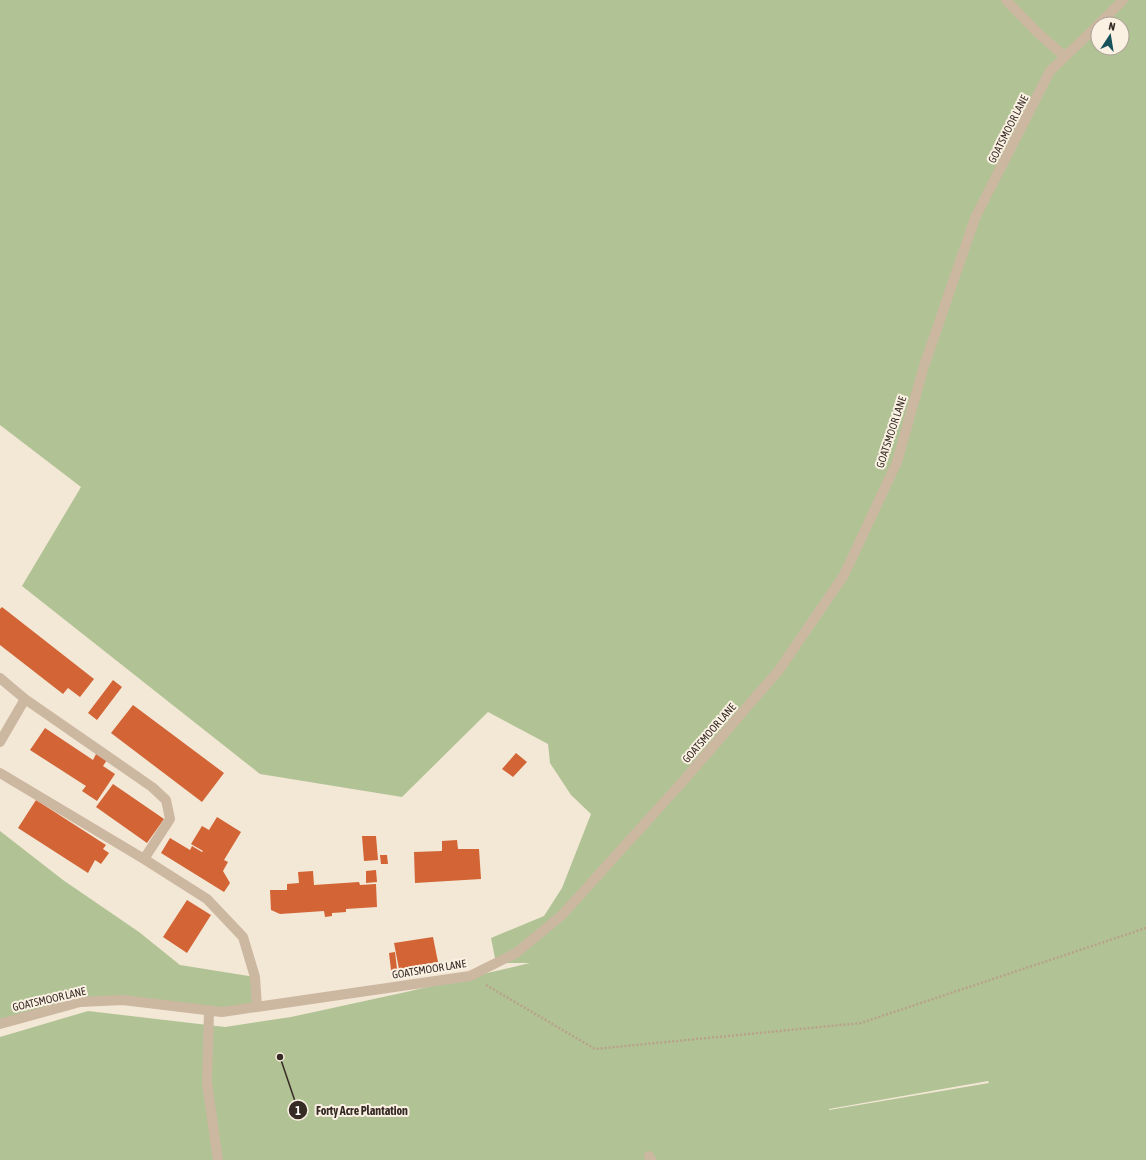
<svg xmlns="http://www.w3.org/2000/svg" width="1146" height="1160" font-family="'Asap Condensed',sans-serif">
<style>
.green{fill:#b1c395;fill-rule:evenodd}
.building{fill:#d26435}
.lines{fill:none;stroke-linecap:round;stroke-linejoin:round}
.path{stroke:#b8a18b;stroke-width:2.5;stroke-dasharray:2 2;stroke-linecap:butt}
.minor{stroke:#ccb7a1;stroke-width:10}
.labels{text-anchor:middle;stroke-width:4;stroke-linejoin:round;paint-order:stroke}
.street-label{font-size:11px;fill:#362b25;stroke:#fbf1e3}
.leader{fill:none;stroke:#362b25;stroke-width:1.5}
.callout-dot{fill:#362b25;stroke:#fbf1e3;stroke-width:1.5}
.mark-label{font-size:12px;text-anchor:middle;font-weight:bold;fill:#fff}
.callout-label{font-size:12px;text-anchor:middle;font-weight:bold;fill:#362b25;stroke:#fbf1e3;stroke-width:4;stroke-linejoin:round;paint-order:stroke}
</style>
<rect width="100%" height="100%" fill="#f3e7d6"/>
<path class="green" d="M0,0H1146V1160H0V1037L88,1011L225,1027L291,1017L406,992L530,963H496L491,938L544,916L562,888L591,814L571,795L550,763L548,744L488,712L402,797L260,774L22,586L81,487L0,425ZM1098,24H1122V48H1098ZM988,1081L989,1083L829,1110V1109Z
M0,831L63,880L139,932L180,965L255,977L257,1007L209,1010L80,1002L0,1025Z"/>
<path class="building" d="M2,607L94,679L80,697L68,688L63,694L0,645V609Z
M113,680L122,687L97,720L88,713Z
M133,705L224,773L202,802L111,733Z
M45,728L93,760L96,754L107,760L103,766L115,774L97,801L82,791L86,786L30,750Z
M516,753L527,762L513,777L502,769Z
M113,784L164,819L147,843L96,807Z
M36,800L106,845L103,849L109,853L101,864L95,860L88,873L18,828Z
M217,817L241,832L224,860L228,862L223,871L230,883L224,892L161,853L170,838L190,850L192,846L202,852L203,851L191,844L202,826L209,830Z
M362,836H376L378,860L364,861Z
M457,840L458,849H479L481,879L415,883L414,852L442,851V841Z
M380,855H387L388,864H381Z
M376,870L377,882L366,883V871Z
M313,871L314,885L359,882L360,885L376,884L377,907L346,909V912L332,913V916L325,917L324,911L280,914L271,910L270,890H287V884L299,883L298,872Z
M187,900L211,915L187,953L163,937Z
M433,937L438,962L399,969L394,943Z
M395,952L397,969L391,970L389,953Z"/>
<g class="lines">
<path class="path" d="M486,985L595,1049L861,1023L1146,928"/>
<path class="minor" d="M1006,0L1037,32L1065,57
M1099,24L1123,0
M0,678L25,699L0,742
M25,699L152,787L166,800L170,819L144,859
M0,773L144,859L207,899L243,937L255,977L257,1007
M209,1010L207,1083L218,1160
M0,1024L80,1002L123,1000L222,1012L470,976L516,953L562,915L684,780L779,670L844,575L897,462L924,366L975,218L1050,71L1098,25
M649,1156L651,1160"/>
</g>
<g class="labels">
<g class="street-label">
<text transform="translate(1008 129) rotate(-63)" y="4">GOATSMOOR LANE</text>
<text transform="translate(891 432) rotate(-72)" y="4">GOATSMOOR LANE</text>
<text transform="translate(709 733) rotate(-49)" y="4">GOATSMOOR LANE</text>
<text transform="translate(429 969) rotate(-9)" y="4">GOATSMOOR LANE</text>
<text transform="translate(49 999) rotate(-13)" y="4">GOATSMOOR LANE</text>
</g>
</g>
<path class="leader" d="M280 1057L298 1110"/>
<g class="callout-dot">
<circle cx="280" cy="1057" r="4"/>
<circle cx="298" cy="1110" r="10"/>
</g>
<g class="mark-label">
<text x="298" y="1115">1</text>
</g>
<g class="callout-label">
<text x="362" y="1115">Forty Acre Plantation</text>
</g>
<g transform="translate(1110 36) rotate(12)"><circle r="19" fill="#fbf1e3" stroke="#aca297"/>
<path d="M0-3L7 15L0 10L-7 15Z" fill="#17525b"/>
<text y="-6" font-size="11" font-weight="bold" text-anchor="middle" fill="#362b25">N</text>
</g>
</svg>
